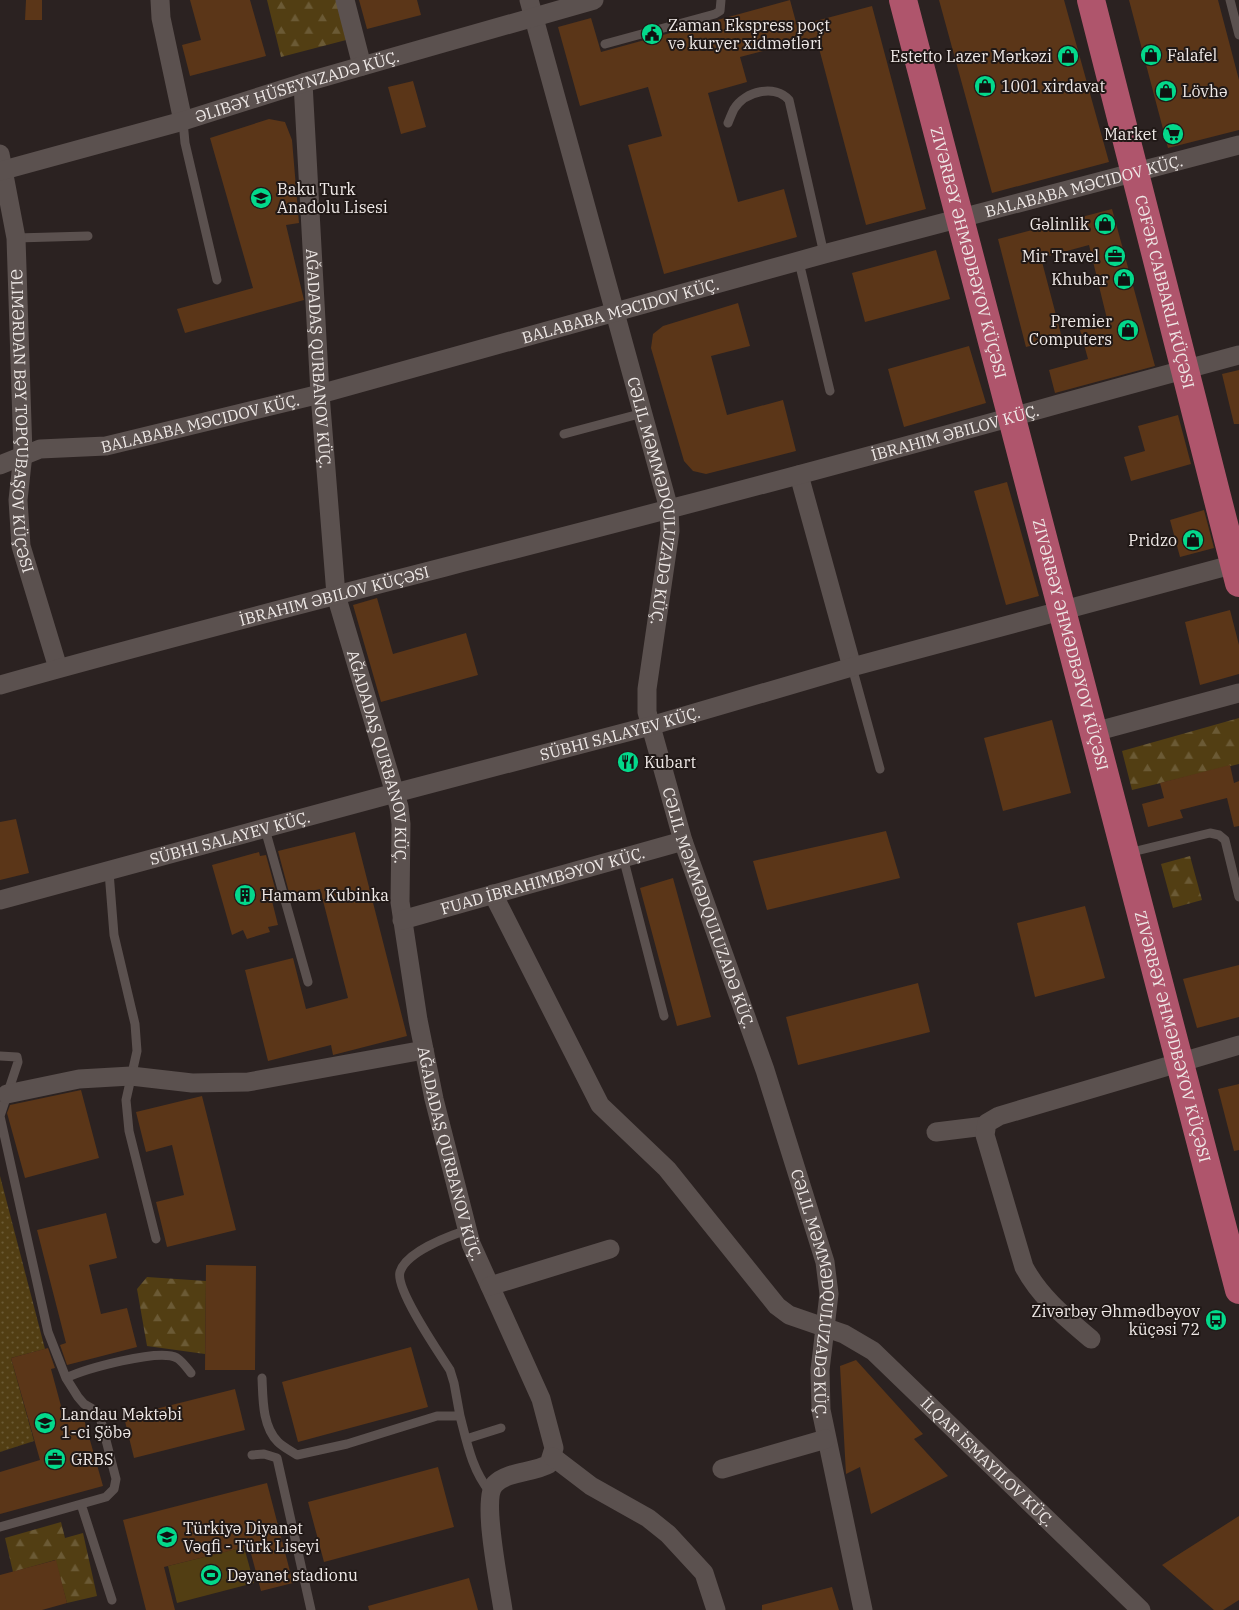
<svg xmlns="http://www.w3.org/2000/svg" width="1239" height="1610" font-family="'IBM Plex Serif',serif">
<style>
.grass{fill:#523e13}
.forest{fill:url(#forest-firs)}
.park{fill:url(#park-dots)}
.building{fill:#5b3618}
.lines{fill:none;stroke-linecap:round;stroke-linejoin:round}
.service{stroke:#5b514f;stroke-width:9}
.minor{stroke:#5b514f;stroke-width:19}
.primary{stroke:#af556c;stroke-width:28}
.labels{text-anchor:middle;stroke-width:4;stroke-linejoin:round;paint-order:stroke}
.poi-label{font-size:16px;fill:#efe9e7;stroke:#211917;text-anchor:start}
.street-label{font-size:16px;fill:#efe9e7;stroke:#211917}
</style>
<defs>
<pattern id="forest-firs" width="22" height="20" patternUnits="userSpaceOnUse" patternTransform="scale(1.25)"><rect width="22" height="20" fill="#523e13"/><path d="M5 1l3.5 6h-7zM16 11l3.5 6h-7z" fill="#6b5a35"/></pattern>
<pattern id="park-dots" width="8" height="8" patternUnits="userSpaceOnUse" patternTransform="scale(1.25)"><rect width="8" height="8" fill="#523e13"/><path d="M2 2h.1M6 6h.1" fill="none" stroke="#6b5a35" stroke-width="1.8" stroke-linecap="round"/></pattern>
</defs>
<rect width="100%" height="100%" fill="#2b2221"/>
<path class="grass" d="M244,1547L254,1583L177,1603L168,1566Z"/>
<path class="forest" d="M267,0H340L350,39L281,57Z
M1239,718V764L1132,790L1122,751Z
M1190,856L1202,900L1173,908L1161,864Z
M147,1277L206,1281L205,1354L147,1346L137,1289Z
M61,1522L65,1538L83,1533L97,1596L67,1603L55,1560L13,1572L5,1538Z"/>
<path class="park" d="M0,1176L45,1349L11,1358L34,1441L0,1452Z"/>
<path class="building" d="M26,0H42V20H25Z
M190,0H250L266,56L190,76L182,45L201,40Z
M359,0H417L421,15L367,29Z
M790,0L797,26L872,6L926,209L866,225L816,37L740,57L747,82L708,93L738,202L784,189L797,237L664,274L628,145L662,136L648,87L580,106L558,27L591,18L601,52Z
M939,0H1064L1109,162L992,193Z
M1129,0H1218L1239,80V130L1168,148Z
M413,81L426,127L401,134L388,87Z
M269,119L285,122L292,140L299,223L286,225L304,300L185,333L177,309L253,288L210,138Z
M1112,209L1155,366L1055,393L1049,370L1088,359L1080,330L1108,323L1089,245L1041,258L1062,338L1026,347L998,239Z
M936,250L950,299L865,322L852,273Z
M738,303L750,346L711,356L727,415L783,400L796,451L706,474L693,471L684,461L651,348L653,334L663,326Z
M969,346L986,403L904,427L888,369Z
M1239,370V424H1234L1222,374Z
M1178,415L1191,464L1131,481L1124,457L1145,451L1138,426Z
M1007,482L1039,596L1006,605L974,491Z
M1204,510L1214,548L1180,557L1170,520Z
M377,598L393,654L466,633L478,675L381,702L353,605Z
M1230,610L1239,645V674L1200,685L1185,622Z
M1052,720L1071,793L1003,811L984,738Z
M1230,765L1234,783L1239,781V826L1234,827L1227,798L1180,810L1183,818L1148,827L1142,804L1164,798L1160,783Z
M16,819L29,873L0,880V822Z
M886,831L900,878L767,910L753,861Z
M355,832L407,1036L333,1055L331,1045L268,1061L245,970L293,958L306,1009L348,998L320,889L290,896L278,851Z
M259,852L260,856L266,855L278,899L272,901L278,925L268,927L270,932L247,939L243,930L232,935L212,865Z
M673,878L711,1017L677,1026L640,888Z
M1085,906L1105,978L1035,997L1017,923Z
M1239,965V1017L1197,1028L1183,979Z
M918,983L930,1032L798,1065L786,1017Z
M1239,1084V1150L1234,1151L1218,1089Z
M81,1090L99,1158L25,1178L7,1113L10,1105Z
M202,1096L236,1230L167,1247L156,1202L184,1195L172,1145L146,1152L136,1112Z
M106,1213L117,1258L89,1265L101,1314L127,1308L137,1347L67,1365L60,1345L66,1343L37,1230Z
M206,1265L256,1266L255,1370H205Z
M411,1347L428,1407L298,1442L282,1382Z
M48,1348L55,1368L51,1369L64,1417L82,1412L103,1486L0,1514V1472L40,1460L11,1358Z
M856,1360L923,1434L914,1439L948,1476L871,1514L860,1467L846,1474L840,1366Z
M235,1389L245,1430L134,1458L124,1417Z
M438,1467L454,1527L324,1562L308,1502Z
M267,1483L293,1583L261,1591L249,1546L164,1567L175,1610H146L123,1520Z
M1239,1516V1600L1223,1610H1214L1162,1565Z
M56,1560L67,1603L42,1610H0V1575Z
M469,1578L478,1610H369L368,1606Z
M832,1587L839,1610H762V1605Z"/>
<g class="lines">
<path class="service" d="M1230,0L1239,35
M605,44L715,14L720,11L721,0
M183,121L185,143L217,280
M728,123C730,118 732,113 734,109C745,91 775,84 789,100L824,254
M16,238L88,236
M799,262L830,391
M564,434L643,413
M852,667L880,769
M265,829L308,982
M1128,853L1210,833L1219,835L1225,840L1239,897
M623,857L664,1016
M109,872L114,935L135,1024L137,1051L126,1100L129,1131L156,1239
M0,1056L17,1057L18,1062L0,1116L48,1332L66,1378L78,1397L84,1404L96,1411L100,1417L116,1479L114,1489L106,1497L0,1527
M66,1378C85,1369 159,1348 177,1358C182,1361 187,1368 191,1373
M262,1378C263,1398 262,1426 278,1442C283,1447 291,1451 297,1455L347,1444L437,1416H460C467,1443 472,1470 490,1492
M460,1416L454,1383L450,1370C439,1353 395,1289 400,1272C406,1252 449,1236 467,1230
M466,1439L501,1428
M252,1455L264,1454L277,1458L311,1610
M81,1504L112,1600"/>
<g class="minor">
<path d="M160,0L161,18L183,121"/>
<path d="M345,0L362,66"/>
<path id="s1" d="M529,0L669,509L670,531L647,689V712L683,841L765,1070L825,1262L829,1294L820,1370L821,1410L863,1610"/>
<path id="s2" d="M303,83L320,394L336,595L399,807L401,824L400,902L418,1020L434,1099L471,1244L541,1399L554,1448L549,1464C533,1473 508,1471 495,1484C481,1498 500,1588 503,1610"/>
<path id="s3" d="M0,154L16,238L23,454L18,500L21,546L58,668"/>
<path id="s4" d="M0,171L183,121L303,83L594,0"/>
<path id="s5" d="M0,465L40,449L106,446L320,394L824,254L1239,145"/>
<path d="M799,475L852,667"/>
<path id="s6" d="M0,685C223,622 449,567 673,508C862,459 1050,406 1239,355"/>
<path d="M1094,732L1239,693"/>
<path id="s7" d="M493,894L600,1105L667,1169L777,1306L789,1315L844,1334L873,1351L1141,1610"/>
<path id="s8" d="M0,900L395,793L650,726L852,667L1239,563"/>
<path id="s9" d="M402,920L683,841"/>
<path d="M7,1094L79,1079L131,1076L192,1083L248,1082L424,1050"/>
<path d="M936,1132L985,1126"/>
<path d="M490,1286L610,1249"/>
<path d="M1091,1339C1065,1317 1040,1297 1024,1267L985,1135L987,1123L999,1116L1239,1045"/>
<path d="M553,1457L591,1486L648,1518L668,1534L704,1573L716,1610"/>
<path d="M722,1469L826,1439"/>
</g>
<g class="primary">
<path id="s10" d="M903,0L1239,1290"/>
<path id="s11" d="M1091,0L1239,583"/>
</g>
</g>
<defs>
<g id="civic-disc" transform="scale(1.125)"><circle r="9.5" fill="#03d98b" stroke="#211917"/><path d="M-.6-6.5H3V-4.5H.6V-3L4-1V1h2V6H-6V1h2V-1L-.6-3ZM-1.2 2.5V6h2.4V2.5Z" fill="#111"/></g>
<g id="shop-disc" transform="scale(1.125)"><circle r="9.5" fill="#03d98b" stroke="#211917"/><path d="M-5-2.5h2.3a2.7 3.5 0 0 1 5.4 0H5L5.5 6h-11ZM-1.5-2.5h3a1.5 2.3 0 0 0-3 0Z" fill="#111"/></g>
<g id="supermarket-disc" transform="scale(1.125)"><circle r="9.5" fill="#03d98b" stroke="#211917"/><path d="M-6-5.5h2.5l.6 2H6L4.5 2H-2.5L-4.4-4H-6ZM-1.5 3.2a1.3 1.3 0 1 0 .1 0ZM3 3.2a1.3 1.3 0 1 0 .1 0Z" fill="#111"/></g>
<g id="school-disc" transform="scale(1.125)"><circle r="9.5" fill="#03d98b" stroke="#211917"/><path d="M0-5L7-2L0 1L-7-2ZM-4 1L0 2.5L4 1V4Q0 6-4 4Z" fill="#111"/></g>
<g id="office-disc" transform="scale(1.125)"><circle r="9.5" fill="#03d98b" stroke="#211917"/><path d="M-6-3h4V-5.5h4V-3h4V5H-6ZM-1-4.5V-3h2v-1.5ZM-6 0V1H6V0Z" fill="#111"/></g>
<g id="restaurant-disc" transform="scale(1.125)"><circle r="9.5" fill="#03d98b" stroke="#211917"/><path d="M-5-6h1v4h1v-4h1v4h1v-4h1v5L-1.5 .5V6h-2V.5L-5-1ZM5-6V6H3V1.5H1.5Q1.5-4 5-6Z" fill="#111"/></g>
<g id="building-disc" transform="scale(1.125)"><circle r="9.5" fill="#03d98b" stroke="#211917"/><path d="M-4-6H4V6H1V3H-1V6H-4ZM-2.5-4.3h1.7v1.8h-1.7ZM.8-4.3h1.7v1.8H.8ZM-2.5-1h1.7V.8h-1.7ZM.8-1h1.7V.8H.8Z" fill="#111"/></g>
<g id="bus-disc" transform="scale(1.125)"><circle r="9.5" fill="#03d98b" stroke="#211917"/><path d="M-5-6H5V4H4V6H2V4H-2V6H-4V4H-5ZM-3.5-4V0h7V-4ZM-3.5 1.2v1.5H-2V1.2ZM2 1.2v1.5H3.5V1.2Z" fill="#111"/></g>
<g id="stadium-disc" transform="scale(1.125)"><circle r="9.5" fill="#03d98b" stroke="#211917"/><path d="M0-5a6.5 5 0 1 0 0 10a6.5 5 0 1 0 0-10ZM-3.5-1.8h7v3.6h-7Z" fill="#111"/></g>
</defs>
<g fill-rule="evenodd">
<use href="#civic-disc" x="652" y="34"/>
<use href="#shop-disc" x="1151" y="55"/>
<use href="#shop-disc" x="1068" y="56"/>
<use href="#shop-disc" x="985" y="86"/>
<use href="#shop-disc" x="1166" y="91"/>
<use href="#supermarket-disc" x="1173" y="134"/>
<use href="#school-disc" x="261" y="198"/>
<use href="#shop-disc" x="1105" y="224"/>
<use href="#office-disc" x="1115" y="256"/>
<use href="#shop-disc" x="1124" y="279"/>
<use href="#shop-disc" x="1128" y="330"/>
<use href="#shop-disc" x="1193" y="540"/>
<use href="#restaurant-disc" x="628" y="762"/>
<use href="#building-disc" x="245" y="895"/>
<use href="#bus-disc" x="1216" y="1320"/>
<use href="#school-disc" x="45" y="1423"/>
<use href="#office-disc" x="55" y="1459"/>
<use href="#school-disc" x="167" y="1537"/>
<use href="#stadium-disc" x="211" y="1575"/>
</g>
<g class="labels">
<g class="poi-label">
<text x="668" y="31">Zaman Ekspress poçt<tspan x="668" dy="18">və kuryer xidmətləri</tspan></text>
<text x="1167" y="61">Falafel</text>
<text x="1052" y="62" text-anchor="end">Estetto Lazer Mərkəzi</text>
<text x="1001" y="92">1001 xirdavat</text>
<text x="1182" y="97">Lövhə</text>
<text x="1157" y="140" text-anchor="end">Market</text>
<text x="277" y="195">Baku Turk<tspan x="277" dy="18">Anadolu Lisesi</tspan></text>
<text x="1089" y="230" text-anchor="end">Gəlinlik</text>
<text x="1099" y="262" text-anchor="end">Mir Travel</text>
<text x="1108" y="285" text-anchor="end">Khubar</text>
<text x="1112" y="327" text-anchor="end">Premier<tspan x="1112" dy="18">Computers</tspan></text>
<text x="1177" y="546" text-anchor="end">Pridzo</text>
<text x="644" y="768">Kubart</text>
<text x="261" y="901">Hamam Kubinka</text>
<text x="1200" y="1317" text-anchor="end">Zivərbəy Əhmədbəyov<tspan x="1200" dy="18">küçəsi 72</tspan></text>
<text x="61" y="1420">Landau Məktəbi<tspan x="61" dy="18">1-ci Şöbə</tspan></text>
<text x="71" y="1465">GRBS</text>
<text x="183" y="1534">Türkiyə Diyanət<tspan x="183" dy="18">Vəqfi - Türk Liseyi</tspan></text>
<text x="227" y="1581">Dəyanət stadionu</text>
</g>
<g class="street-label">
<text dy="6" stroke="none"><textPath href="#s4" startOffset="309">ƏLIBƏY HÜSEYNZADƏ KÜÇ.</textPath></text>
<text dy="6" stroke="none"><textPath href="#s5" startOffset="1121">BALABABA MƏCIDOV KÜÇ.</textPath></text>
<text dy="6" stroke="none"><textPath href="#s10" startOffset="261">ZIVƏRBƏY ƏHMƏDBƏYOV KÜÇƏSI</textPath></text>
<text dy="6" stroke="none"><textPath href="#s11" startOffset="301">CƏFƏR CABBARLI KÜÇƏSI</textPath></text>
<text dy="6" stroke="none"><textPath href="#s5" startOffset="641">BALABABA MƏCIDOV KÜÇ.</textPath></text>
<text dy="6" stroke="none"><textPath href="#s2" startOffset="276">AĞADADAŞ QURBANOV KÜÇ.</textPath></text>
<text dy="6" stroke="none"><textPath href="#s3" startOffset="269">ƏLIMƏRDAN BƏY TOPÇUBAŞOV KÜÇƏSI</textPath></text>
<text dy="6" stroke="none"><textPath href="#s5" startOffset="206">BALABABA MƏCIDOV KÜÇ.</textPath></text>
<text dy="6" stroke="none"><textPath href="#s6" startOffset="988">İBRAHIM ƏBILOV KÜÇ.</textPath></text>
<text dy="6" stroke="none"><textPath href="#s1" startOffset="518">CƏLIL MƏMMƏDQULUZADƏ KÜÇ.</textPath></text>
<text dy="6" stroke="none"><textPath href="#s6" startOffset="346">İBRAHIM ƏBILOV KÜÇƏSI</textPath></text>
<text dy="6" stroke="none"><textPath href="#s10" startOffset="666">ZIVƏRBƏY ƏHMƏDBƏYOV KÜÇƏSI</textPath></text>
<text dy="6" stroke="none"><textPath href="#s8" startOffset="642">SÜBHI SALAYEV KÜÇ.</textPath></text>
<text dy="6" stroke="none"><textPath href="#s2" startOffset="681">AĞADADAŞ QURBANOV KÜÇ.</textPath></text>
<text dy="6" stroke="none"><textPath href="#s8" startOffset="238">SÜBHI SALAYEV KÜÇ.</textPath></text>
<text dy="6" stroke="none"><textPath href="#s9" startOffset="146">FUAD İBRAHIMBƏYOV KÜÇ.</textPath></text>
<text dy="6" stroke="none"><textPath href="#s1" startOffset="938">CƏLIL MƏMMƏDQULUZADƏ KÜÇ.</textPath></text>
<text dy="6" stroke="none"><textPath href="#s10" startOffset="1071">ZIVƏRBƏY ƏHMƏDBƏYOV KÜÇƏSI</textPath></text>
<text dy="6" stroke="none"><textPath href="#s2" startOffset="1086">AĞADADAŞ QURBANOV KÜÇ.</textPath></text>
<text dy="6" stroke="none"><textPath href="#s1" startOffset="1341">CƏLIL MƏMMƏDQULUZADƏ KÜÇ.</textPath></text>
<text dy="6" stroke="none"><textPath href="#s7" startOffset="771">İLQAR İSMAYILOV KÜÇ.</textPath></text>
</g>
</g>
</svg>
